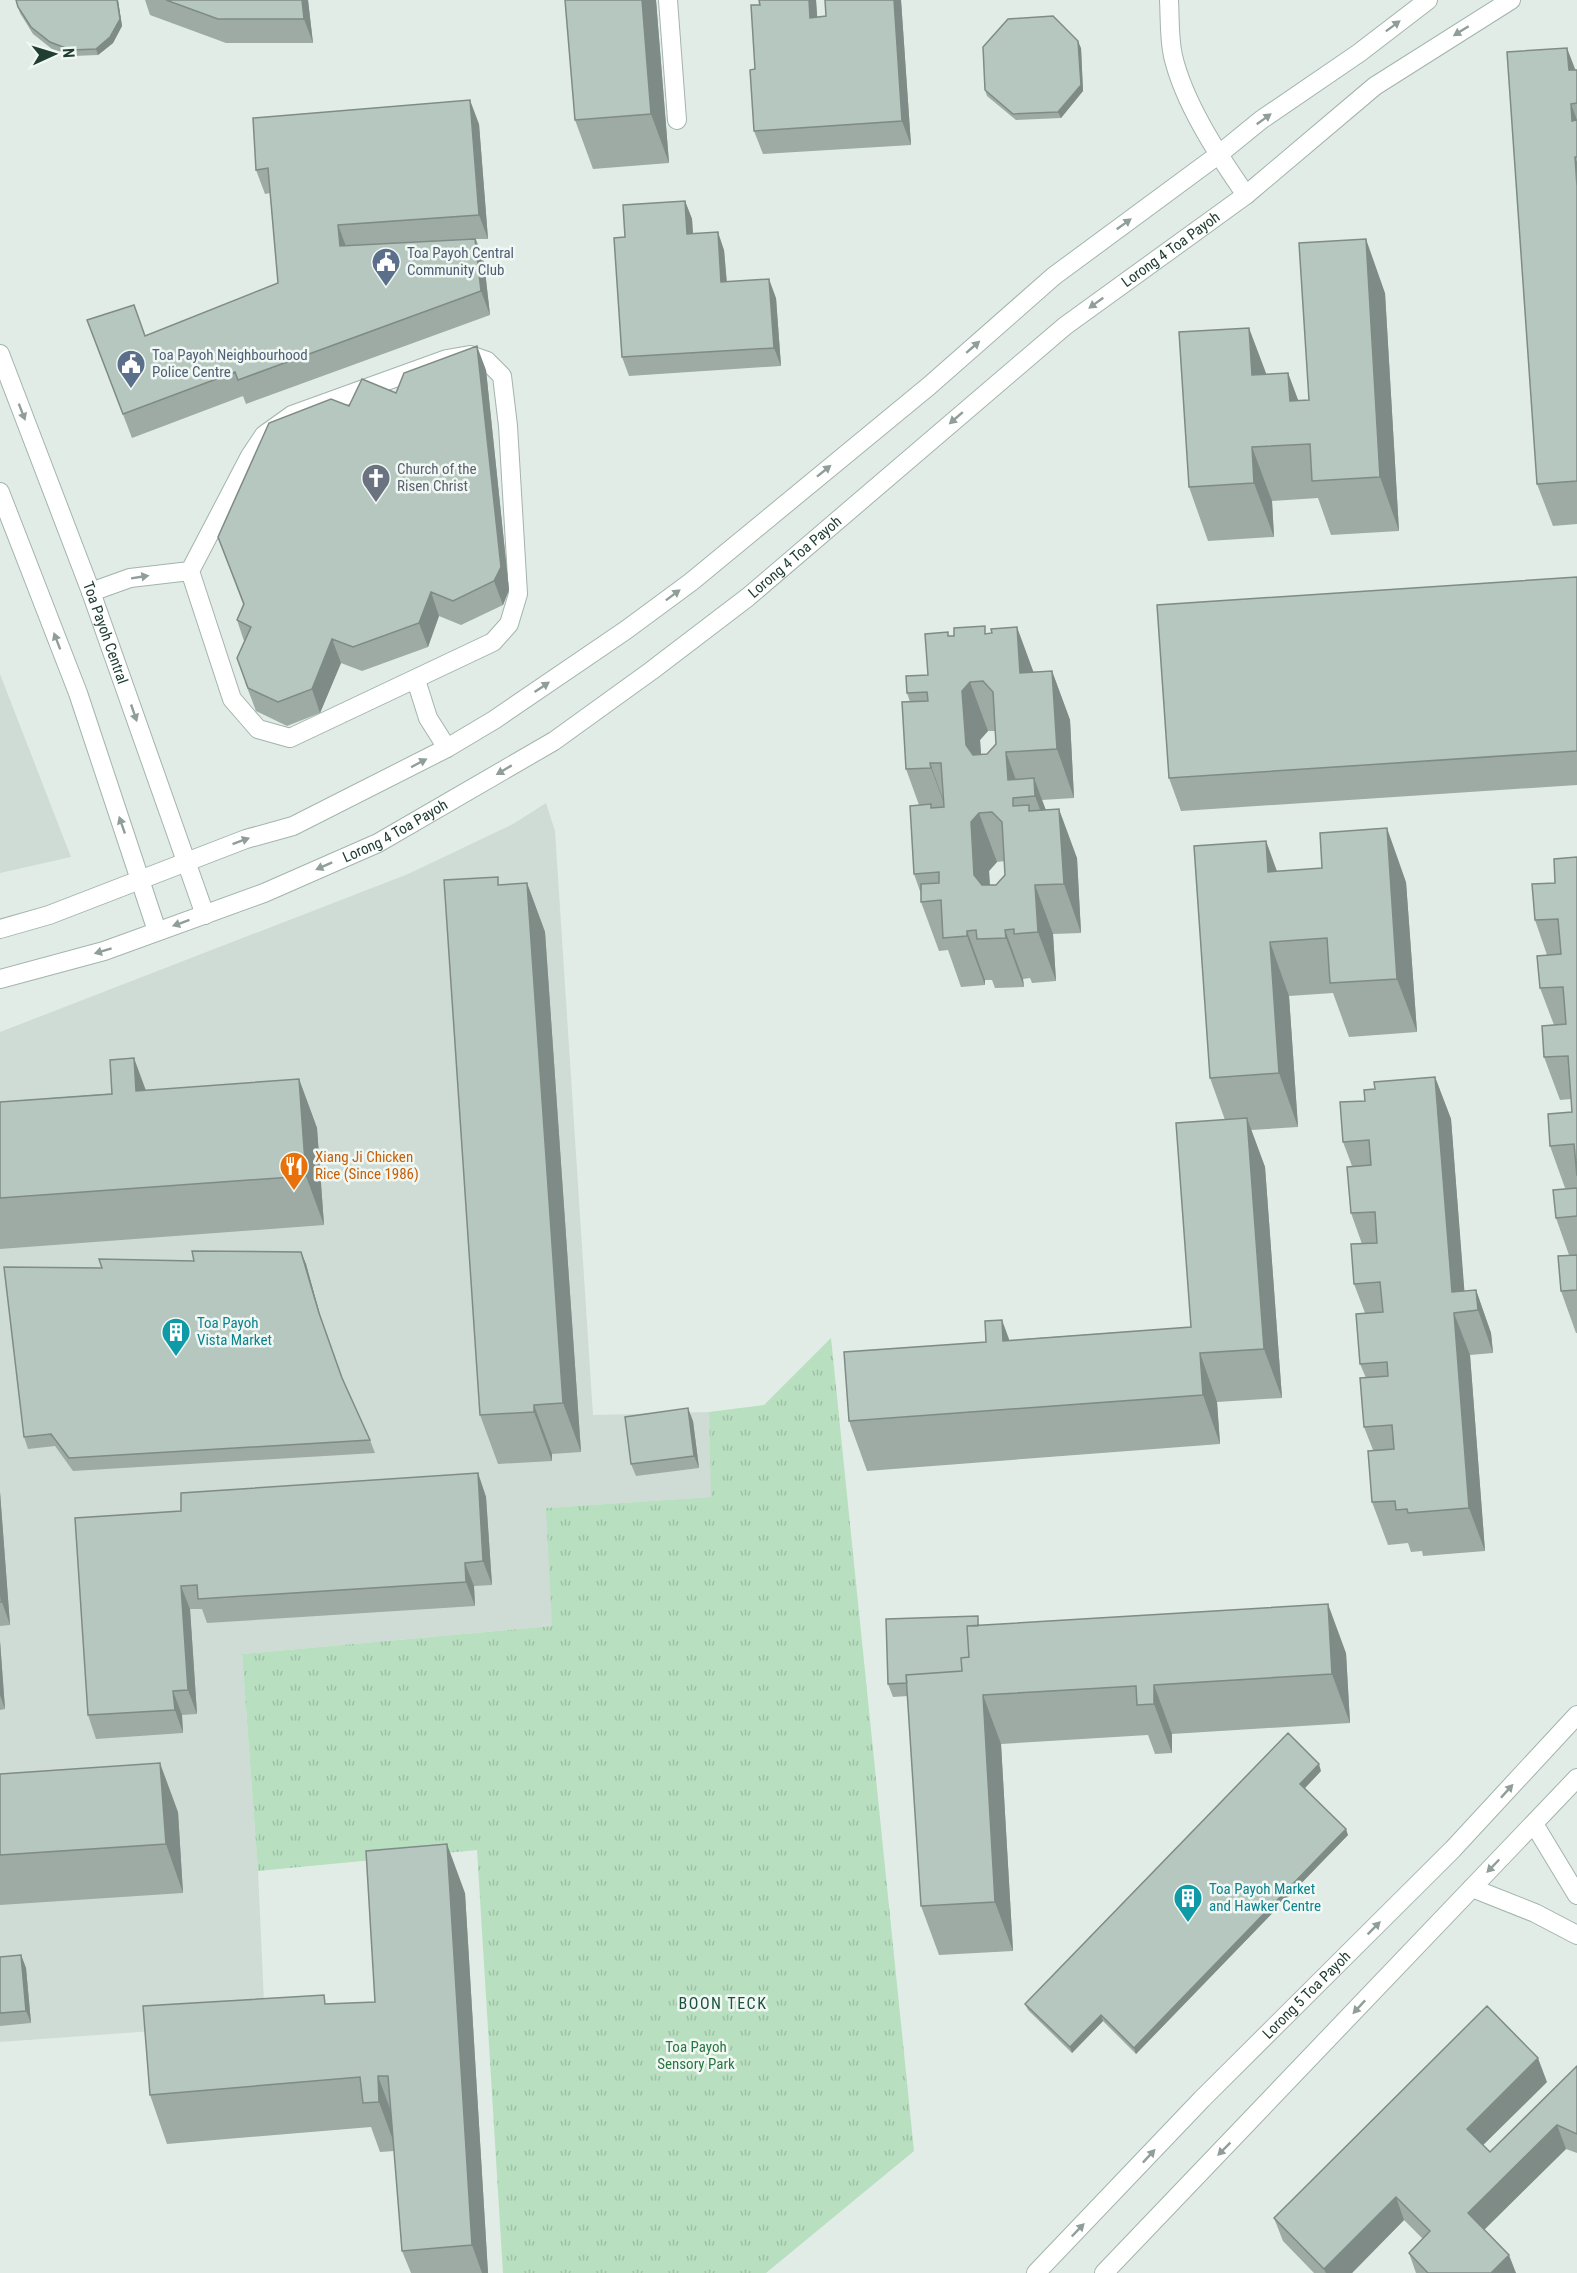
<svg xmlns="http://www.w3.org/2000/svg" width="1577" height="2273" font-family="'Roboto Condensed',sans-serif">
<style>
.built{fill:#cfdcd5}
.park{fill:url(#park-tufts)}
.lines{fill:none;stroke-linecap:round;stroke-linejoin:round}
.service-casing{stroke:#a3b4ad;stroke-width:20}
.minor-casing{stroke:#a3b4ad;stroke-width:20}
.service{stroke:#fff;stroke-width:18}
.minor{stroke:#fff;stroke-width:18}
.wall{fill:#9daba4;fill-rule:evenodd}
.shaded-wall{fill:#7f8b86}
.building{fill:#b6c7bf;stroke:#7f8b86;stroke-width:1.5;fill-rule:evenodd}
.oneway{fill:#909e99}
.labels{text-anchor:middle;stroke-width:5;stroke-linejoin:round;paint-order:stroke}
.street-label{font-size:15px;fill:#203e33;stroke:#f1f8f4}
.service-label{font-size:15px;fill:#4e5e75;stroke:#f1f8f4;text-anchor:start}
.worship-label{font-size:15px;fill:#5b616d;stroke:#f1f8f4;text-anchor:start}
.food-label{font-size:15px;fill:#c56008;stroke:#f1f8f4;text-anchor:start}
.culture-label{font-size:15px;fill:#0d838f;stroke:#f1f8f4;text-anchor:start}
.park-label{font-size:15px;fill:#287740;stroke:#f1f8f4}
.neighbourhood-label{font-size:16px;letter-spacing:1.5px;fill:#1b513f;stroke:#f1f8f4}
</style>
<defs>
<pattern id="park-tufts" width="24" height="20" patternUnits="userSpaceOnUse" patternTransform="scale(1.5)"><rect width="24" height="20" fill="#b8dfbf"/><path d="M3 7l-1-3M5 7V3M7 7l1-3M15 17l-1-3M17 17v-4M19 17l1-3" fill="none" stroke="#9ec0a5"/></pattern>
</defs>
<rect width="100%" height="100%" fill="#e1ece6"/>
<path class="built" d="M0,674L71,857L0,873Z
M546,803L555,831L593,1415L709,1412L712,1497L547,1508L553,1626L242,1654L258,1871L265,2023L0,2042V1032L408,874L513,824Z"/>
<path class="park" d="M831,1338L914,2151L766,2273H503L477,1850L258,1871L242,1654L552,1626L546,1508L711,1497L709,1412L764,1405Z"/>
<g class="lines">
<g class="service-casing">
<path id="service" d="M668,0L677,120
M1169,0C1170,18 1169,38 1173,56C1184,103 1218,155 1246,195
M470,355L487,361L502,376L508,426L518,594L509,624L493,642L290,738L258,729L232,699L190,571L250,456L264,435L292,415L447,359Z
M91,592L130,578L190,571
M416,680L428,718L447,748"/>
</g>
<g class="minor-casing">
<g id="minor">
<path id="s1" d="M0,354L91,592L205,915"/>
<path d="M0,492L78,693L157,931"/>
<path d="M0,929L49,915L246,839L293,826L447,748L494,720L626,630L691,582L929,386L1054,276L1218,155L1261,120L1359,53L1428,0"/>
<path id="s2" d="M0,979L104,951L264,893L378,843L554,741L651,671L748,597L1065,326L1246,195L1375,86L1511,0"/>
<path d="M1534,1824L1577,1895"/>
<path d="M1472,1888L1535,1913L1577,1935"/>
<path id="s3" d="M1036,2273L1202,2099L1453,1849L1577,1715"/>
<path d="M1104,2273L1577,1778"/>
</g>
</g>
<use href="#service" class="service"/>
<use href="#minor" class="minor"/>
</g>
<path class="wall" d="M16,0H118L122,26L113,43L98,55L73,56L52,49L33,34L20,13Z
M145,0H308L313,43H226L150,15Z
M656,0L669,163L593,169L575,120Z
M759,0H816L817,17L826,16L825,0H901L911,145L763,154L754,131L755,69Z
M1081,48L1083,91L1061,118L1016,120L987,96L985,90Z
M1507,52L1577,70V524L1553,526L1537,484Z
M479,124L488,239H476L484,262L490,315L246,404L243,396L132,438L87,320L145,336L278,283L270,193L265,194L256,170Z
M685,201L692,219L693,233L724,250L727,282L776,298L781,366L629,376L622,357L625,237Z
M1385,293L1399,531L1331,535L1318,498L1272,501L1274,537L1208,541L1189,487L1266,374L1288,373L1298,400H1309Z
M486,370L509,590L503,605L461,625L439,616L428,647L362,671L341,663L320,713L287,726L256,711L245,682L244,641L237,620L243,604L218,537L349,406L396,393Z
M1577,577V785L1181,811L1169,778Z
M988,633L1033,672L1052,671L1070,720L1074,798L1042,800L1046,810L1077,858L1081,933L1053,934L1056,981L1032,983L1030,978L1023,979L1024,987L995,988L992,980H985V985L961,987L948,950L939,951L921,902V894L914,874L919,805L906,769L910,702L907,693L928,675L949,636ZM988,731H995L996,744L987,754H981L980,740ZM1005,861V875L996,885H990L989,871L997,862Z
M1266,841L1277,871L1406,882L1417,1032L1349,1037L1333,993L1289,996L1298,1127L1251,1130L1265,1167L1282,1398L1217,1402L1220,1444L867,1471L849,1421L1009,1340L1191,1327L1225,1120L1210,1078Z
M1577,857V1188H1565L1550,1146L1572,1112L1571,1099L1560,1100L1544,1057L1554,1025L1540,988L1547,955L1535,920L1555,883Z
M527,883L545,932L581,1452L552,1454V1461L498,1464L480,1415L501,885Z
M1435,1077L1451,1119L1464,1291L1476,1290L1491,1333L1493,1353L1470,1355L1485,1551L1423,1556L1422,1551L1411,1552L1408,1543L1388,1545L1372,1502L1373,1450L1364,1427L1366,1378L1360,1364L1365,1313L1354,1284L1362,1244L1351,1213L1352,1166L1343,1142L1365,1101L1375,1089Z
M299,1079L317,1128L324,1225L0,1249V1102Z
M1577,1188V1333H1576L1561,1291L1569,1255L1556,1218Z
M301,1252L306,1264L323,1326L342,1379L370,1440L375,1453L73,1471L55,1446L28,1449L24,1437L102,1268L194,1261Z
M693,1421L699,1468L636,1476L631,1464Z
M478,1473L486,1497L492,1585L474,1586L475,1606L207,1623L202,1609H190L197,1714L182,1715L183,1733L96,1739L88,1715L181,1511Z
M0,1492L10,1625L0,1626Z
M981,1625L1346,1653L1350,1723L1172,1734V1753L1155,1754L1148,1735L1001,1744L1013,1951L939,1955L921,1906L908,1696L893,1697L888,1684Z
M0,1641L5,1709L0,1710Z
M1321,1771L1305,1788L1348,1835L1136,2054L1103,2021L1072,2053L1028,2010L1025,2004Z
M0,1774L178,1812L183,1893L0,1905Z
M465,1893L488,2273H411L402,2251L394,2151L380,2152L371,2127L167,2144L150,2095L327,2004L375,2002Z
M21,1955L26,1968L31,2023L0,2026V1957Z
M1577,2066V2153L1566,2149L1484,2229L1516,2273H1416L1409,2253L1423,2239L1404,2220L1352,2273H1314L1283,2241L1274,2218L1547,2082L1483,2145L1490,2152Z"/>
<path class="shaded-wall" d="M117,0H118L122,26L113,43L98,55L96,49Z
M302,0H308L313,43L304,19Z
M642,0H656L669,163L651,114Z
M809,0H816L819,41L810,18Z
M894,0H901L911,145L902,121Z
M1078,41L1081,48L1083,91L1061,118L1058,112Z
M1567,48L1577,74L1569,70Z
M470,100L479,124L488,239L479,215Z
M1571,104L1577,120V133L1572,121Z
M1575,157L1577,162V186Z
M685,201L692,219L694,252L687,234Z
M338,225L347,249L340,246Z
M718,232L724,250L728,300L721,282Z
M475,239L484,262L490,315L481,291Z
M1366,239L1385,293L1399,531L1380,477Z
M769,279L776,298L781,366L774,348Z
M1249,328L1269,381L1252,375Z
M477,346L486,370L509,590L503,605L494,581Z
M1288,373L1308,427L1290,401Z
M1252,447L1272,501L1274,537L1254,483Z
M431,592L439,616L428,647L419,623Z
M1017,627L1035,676L1020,673Z
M332,639L341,663L320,713L312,689Z
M1052,671L1070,720L1074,798L1057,749Z
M970,682L988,731L980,740L984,794L966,745L962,691Z
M1006,752L1022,797L1008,780Z
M930,763L948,813L949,817L931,768Z
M1034,778L1052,827L1053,845L1035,796Z
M1059,809L1077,858L1081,933L1064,884Z
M979,813L997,862L989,871L992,924L974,875L971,822Z
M1387,828L1406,882L1417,1032L1397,979Z
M1266,841L1285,895L1268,872Z
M527,883L545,932L581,1452L563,1403Z
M1035,885L1053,934L1056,981L1038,932Z
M1005,930L1023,979L1024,987L1006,938Z
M967,931L985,980V985L967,936Z
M1270,942L1289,996L1298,1127L1279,1073Z
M134,1058L152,1107L136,1091Z
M1435,1077L1451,1119L1466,1311L1452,1292Z
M299,1079L317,1128L324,1225L306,1176Z
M1247,1118L1265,1167L1282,1398L1264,1349Z
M301,1252L306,1264L323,1326L319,1313Z
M1476,1290L1491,1333L1493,1353L1478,1310Z
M1454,1313L1470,1355L1485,1551L1469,1508Z
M1002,1320L1020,1369L1003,1341Z
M1200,1353L1217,1402L1220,1444L1203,1395Z
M534,1405L552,1454V1461L534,1412Z
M688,1408L693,1421L699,1468L694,1456Z
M478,1473L486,1497L492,1585L483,1561Z
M0,1492L10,1625L2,1602L0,1579Z
M465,1563L474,1586L475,1606L466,1582Z
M181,1586L190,1609L197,1714L188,1690Z
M1328,1604L1346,1653L1350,1723L1332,1674Z
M0,1641L5,1709L0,1695Z
M1154,1685L1172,1734V1753L1154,1704Z
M173,1691L182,1715L183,1733L175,1710Z
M983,1695L1001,1744L1013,1951L995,1902Z
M160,1763L178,1812L183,1893L166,1844Z
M1319,1764L1321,1771L1303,1790L1300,1784Z
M1346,1829L1348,1835L1136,2054L1134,2048Z
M447,1844L465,1893L488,2273H482L472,2245Z
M21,1955L26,1968L31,2023L26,2011Z
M1101,2015L1103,2021L1072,2053L1070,2047Z
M1538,2058L1547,2082L1476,2152L1467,2129Z
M378,2076L396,2125L397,2151L379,2102Z
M1557,2125L1566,2149L1477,2237L1468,2213Z
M1396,2197L1404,2220L1352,2273H1326L1324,2269Z
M1509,2255L1516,2273H1491Z"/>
<path class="building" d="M16,0H117L120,19L110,37L96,49L71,50L50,42L31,27L18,7Z
M166,0H302L304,19H218Z
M565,0H642L651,114L575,120Z
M759,0H809L810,18L826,16L825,0H894L902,121L754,131L750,70L755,69L751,5H760Z
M1053,16L1078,41L1081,85L1058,112L1013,114L985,90L983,47L1008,19Z
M1567,48L1569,70H1577V103L1571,104L1572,121L1577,120V157H1575L1577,186V481L1537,484L1507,52Z
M470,100L479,215L338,225L340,246L475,239L481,291L238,380L235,372L123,414L87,320L134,305L145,336L278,283L268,168L256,170L253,118Z
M685,201L687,234L718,232L721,282L769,279L774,348L622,357L614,238L625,237L623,205Z
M1366,239L1380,477L1312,481L1310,444L1252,447L1254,483L1189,487L1179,332L1249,328L1252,375L1288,373L1290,401L1309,400L1299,243Z
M477,346L501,567L494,581L453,601L431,592L419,623L353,647L332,639L312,689L278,702L248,688L237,658L251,627L237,620L244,604L218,537L269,423L331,399L349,406L362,379L396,393L404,373Z
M1577,577V751L1169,778L1157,605Z
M985,626V634L992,633L991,629L1017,627L1020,673L1052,671L1057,749L1006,752L1008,780L1034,778L1035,796L1013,798V806L1029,805V811L1059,809L1064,884L1035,885L1038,932L1014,934V929L1005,930L1006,938L977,939L976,930L967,931V936L943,938L941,900L921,902V884L939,883V872L914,874L910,806L931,804V808L944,807L941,763H930L931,768L906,769L902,702L928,701L927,692L907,693L906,676L928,675L925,634L948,632V636H954V628ZM983,681L993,692L996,744L987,754L973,755L966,745L962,691L970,682ZM992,812L1002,822L1005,875L996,885H982L974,875L971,822L979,813Z
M1387,828L1397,979L1330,983L1327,938L1270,942L1279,1073L1210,1078L1194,846L1266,841L1268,872L1322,868L1320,833Z
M1577,857V1176L1574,1144L1550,1146L1548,1114L1572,1112L1568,1056L1544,1057L1542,1026L1566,1024L1563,987L1540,988L1537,956L1561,954L1558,919L1535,920L1532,884L1555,883L1554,859Z
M498,877V885L527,883L563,1403L534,1405V1412L480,1415L444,880Z
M134,1058L136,1091L299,1079L306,1176L0,1198V1102L112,1094L110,1060Z
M1435,1077L1452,1292L1476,1290L1478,1310L1454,1313L1469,1508L1408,1513L1407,1509L1396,1510L1395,1501L1372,1502L1368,1451L1394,1449L1392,1425L1364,1427L1360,1378L1388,1376L1387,1362L1360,1364L1356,1314L1383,1312L1380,1282L1354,1284L1351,1244L1377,1243L1375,1212L1351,1213L1347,1167L1371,1165L1369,1140L1343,1142L1340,1102L1365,1101L1364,1090L1375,1089L1374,1082Z
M1247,1118L1264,1349L1200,1353L1203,1395L849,1421L844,1352L986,1342L985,1321L1002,1320L1003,1341L1191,1327L1176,1123Z
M1577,1188V1216L1556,1218L1553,1190Z
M192,1251L301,1252L319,1313L342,1378L370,1440L69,1458L51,1434L24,1437L4,1267L102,1268L99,1259L194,1261Z
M1577,1255V1290L1561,1291L1558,1256Z
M688,1408L694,1456L631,1464L625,1417Z
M478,1473L483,1561L465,1563L466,1582L198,1599L197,1585L181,1586L188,1690L173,1691L175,1710L88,1715L75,1518L181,1511V1493Z
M0,1579L2,1602H0Z
M1328,1604L1332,1674L1154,1685V1704L1137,1705L1136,1686L983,1695L995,1902L921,1906L906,1675L962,1671L961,1658L969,1657L967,1626Z
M978,1616V1626H967L969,1657L961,1658L962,1671L906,1675L907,1683L888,1684L886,1619Z
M1288,1733L1319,1764L1300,1784L1346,1829L1134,2048L1101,2015L1070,2047L1025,2004Z
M160,1763L166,1844L0,1855V1774Z
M447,1844L472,2245L402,2251L388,2076H378L379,2102L363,2103L360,2077L150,2095L143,2006L324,1995L325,2004L375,2002L366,1851Z
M21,1955L26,2011L0,2013V1957Z
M1487,2006L1538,2058L1467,2129L1490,2152L1577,2066V2134L1557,2125L1468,2213L1509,2255L1491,2273H1428L1409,2253L1430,2231L1396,2197L1324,2269L1274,2218Z"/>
<defs><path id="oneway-solid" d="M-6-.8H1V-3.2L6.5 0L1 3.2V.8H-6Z" transform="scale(1.5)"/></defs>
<g class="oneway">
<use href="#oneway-solid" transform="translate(1393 26) rotate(-37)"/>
<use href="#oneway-solid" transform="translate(1461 31) rotate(148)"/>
<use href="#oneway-solid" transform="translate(1264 119) rotate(-36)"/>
<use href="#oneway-solid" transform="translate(1124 224) rotate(-36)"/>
<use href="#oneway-solid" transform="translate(1096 303) rotate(144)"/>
<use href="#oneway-solid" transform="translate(973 347) rotate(-41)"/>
<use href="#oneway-solid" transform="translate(22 412) rotate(69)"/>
<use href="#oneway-solid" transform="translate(956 418) rotate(139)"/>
<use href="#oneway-solid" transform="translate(824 471) rotate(-39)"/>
<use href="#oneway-solid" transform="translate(140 577) rotate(-9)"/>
<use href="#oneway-solid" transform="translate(673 595) rotate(-37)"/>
<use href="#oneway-solid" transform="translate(57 641) rotate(-111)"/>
<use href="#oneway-solid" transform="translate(542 687) rotate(-34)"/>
<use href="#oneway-solid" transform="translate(134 713) rotate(71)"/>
<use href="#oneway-solid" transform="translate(419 763) rotate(-28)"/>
<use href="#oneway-solid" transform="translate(504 770) rotate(149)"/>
<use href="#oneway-solid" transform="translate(122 825) rotate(-109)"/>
<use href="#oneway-solid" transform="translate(241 841) rotate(-20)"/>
<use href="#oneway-solid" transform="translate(324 866) rotate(156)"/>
<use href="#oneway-solid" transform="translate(181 923) rotate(160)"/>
<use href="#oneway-solid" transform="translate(103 951) rotate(163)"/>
<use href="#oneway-solid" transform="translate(1507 1791) rotate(-48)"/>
<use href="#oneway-solid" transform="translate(1493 1866) rotate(134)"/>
<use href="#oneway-solid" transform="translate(1374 1928) rotate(-45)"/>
<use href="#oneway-solid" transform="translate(1359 2007) rotate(133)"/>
<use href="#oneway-solid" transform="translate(1224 2149) rotate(135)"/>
<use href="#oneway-solid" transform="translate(1149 2156) rotate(-47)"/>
<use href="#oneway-solid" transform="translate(1078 2230) rotate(-46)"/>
</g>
<defs>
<g id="civic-pin" transform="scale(1.5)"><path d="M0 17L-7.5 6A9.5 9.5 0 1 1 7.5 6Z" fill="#5c6f8a" stroke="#f1f8f4"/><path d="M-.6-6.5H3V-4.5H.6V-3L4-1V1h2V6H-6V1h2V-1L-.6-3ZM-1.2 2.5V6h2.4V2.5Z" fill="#fff"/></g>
<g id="church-pin" transform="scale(1.5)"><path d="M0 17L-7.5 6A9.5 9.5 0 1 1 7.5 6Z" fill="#6b7280" stroke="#f1f8f4"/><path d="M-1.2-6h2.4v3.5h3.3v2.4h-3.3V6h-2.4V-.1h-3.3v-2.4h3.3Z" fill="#fff"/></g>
<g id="restaurant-pin" transform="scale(1.5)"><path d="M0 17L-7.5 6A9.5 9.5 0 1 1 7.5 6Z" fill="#e8710a" stroke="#f1f8f4"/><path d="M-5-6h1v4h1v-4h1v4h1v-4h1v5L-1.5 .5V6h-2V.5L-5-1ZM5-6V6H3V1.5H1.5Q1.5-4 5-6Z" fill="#fff"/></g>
<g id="building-pin" transform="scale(1.5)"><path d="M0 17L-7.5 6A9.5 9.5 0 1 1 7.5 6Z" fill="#0f9aa8" stroke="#f1f8f4"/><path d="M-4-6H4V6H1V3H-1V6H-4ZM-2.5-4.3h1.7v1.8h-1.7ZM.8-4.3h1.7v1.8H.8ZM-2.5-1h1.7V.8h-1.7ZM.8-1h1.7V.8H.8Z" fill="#fff"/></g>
</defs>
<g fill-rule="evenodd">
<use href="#civic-pin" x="386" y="262"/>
<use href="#civic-pin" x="131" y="364"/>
<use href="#church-pin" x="376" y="478"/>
<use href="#restaurant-pin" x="294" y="1166"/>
<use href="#building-pin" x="176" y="1332"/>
<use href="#building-pin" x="1188" y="1898"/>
</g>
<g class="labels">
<g class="street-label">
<text dy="5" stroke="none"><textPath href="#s2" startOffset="1395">Lorong 4 Toa Payoh</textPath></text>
<text dy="5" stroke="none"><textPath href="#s2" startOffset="909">Lorong 4 Toa Payoh</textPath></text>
<text dy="5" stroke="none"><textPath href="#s1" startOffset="298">Toa Payoh Central</textPath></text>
<text dy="5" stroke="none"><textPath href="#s2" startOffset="423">Lorong 4 Toa Payoh</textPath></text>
<text dy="5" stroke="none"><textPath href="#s3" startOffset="388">Lorong 5 Toa Payoh</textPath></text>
</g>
<g class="service-label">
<text x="407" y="258">Toa Payoh Central<tspan x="407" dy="17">Community Club</tspan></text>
<text x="152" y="360">Toa Payoh Neighbourhood<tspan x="152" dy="17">Police Centre</tspan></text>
</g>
<g class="worship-label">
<text x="397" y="474">Church of the<tspan x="397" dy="17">Risen Christ</tspan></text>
</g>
<g class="food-label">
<text x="315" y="1162">Xiang Ji Chicken<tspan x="315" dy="17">Rice (Since 1986)</tspan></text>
</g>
<g class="culture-label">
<text x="197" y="1328">Toa Payoh<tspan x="197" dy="17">Vista Market</tspan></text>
<text x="1209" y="1894">Toa Payoh Market<tspan x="1209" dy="17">and Hawker Centre</tspan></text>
</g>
<g class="park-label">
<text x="696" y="2052">Toa Payoh<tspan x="696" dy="17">Sensory Park</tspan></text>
</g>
<g class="neighbourhood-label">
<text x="723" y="2009">BOON TECK</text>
</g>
</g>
<g transform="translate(54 54) rotate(86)" stroke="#f1f8f4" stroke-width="4.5" paint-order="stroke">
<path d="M0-4.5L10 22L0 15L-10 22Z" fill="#203e33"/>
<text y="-9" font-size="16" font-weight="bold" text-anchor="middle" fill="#203e33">N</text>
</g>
</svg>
